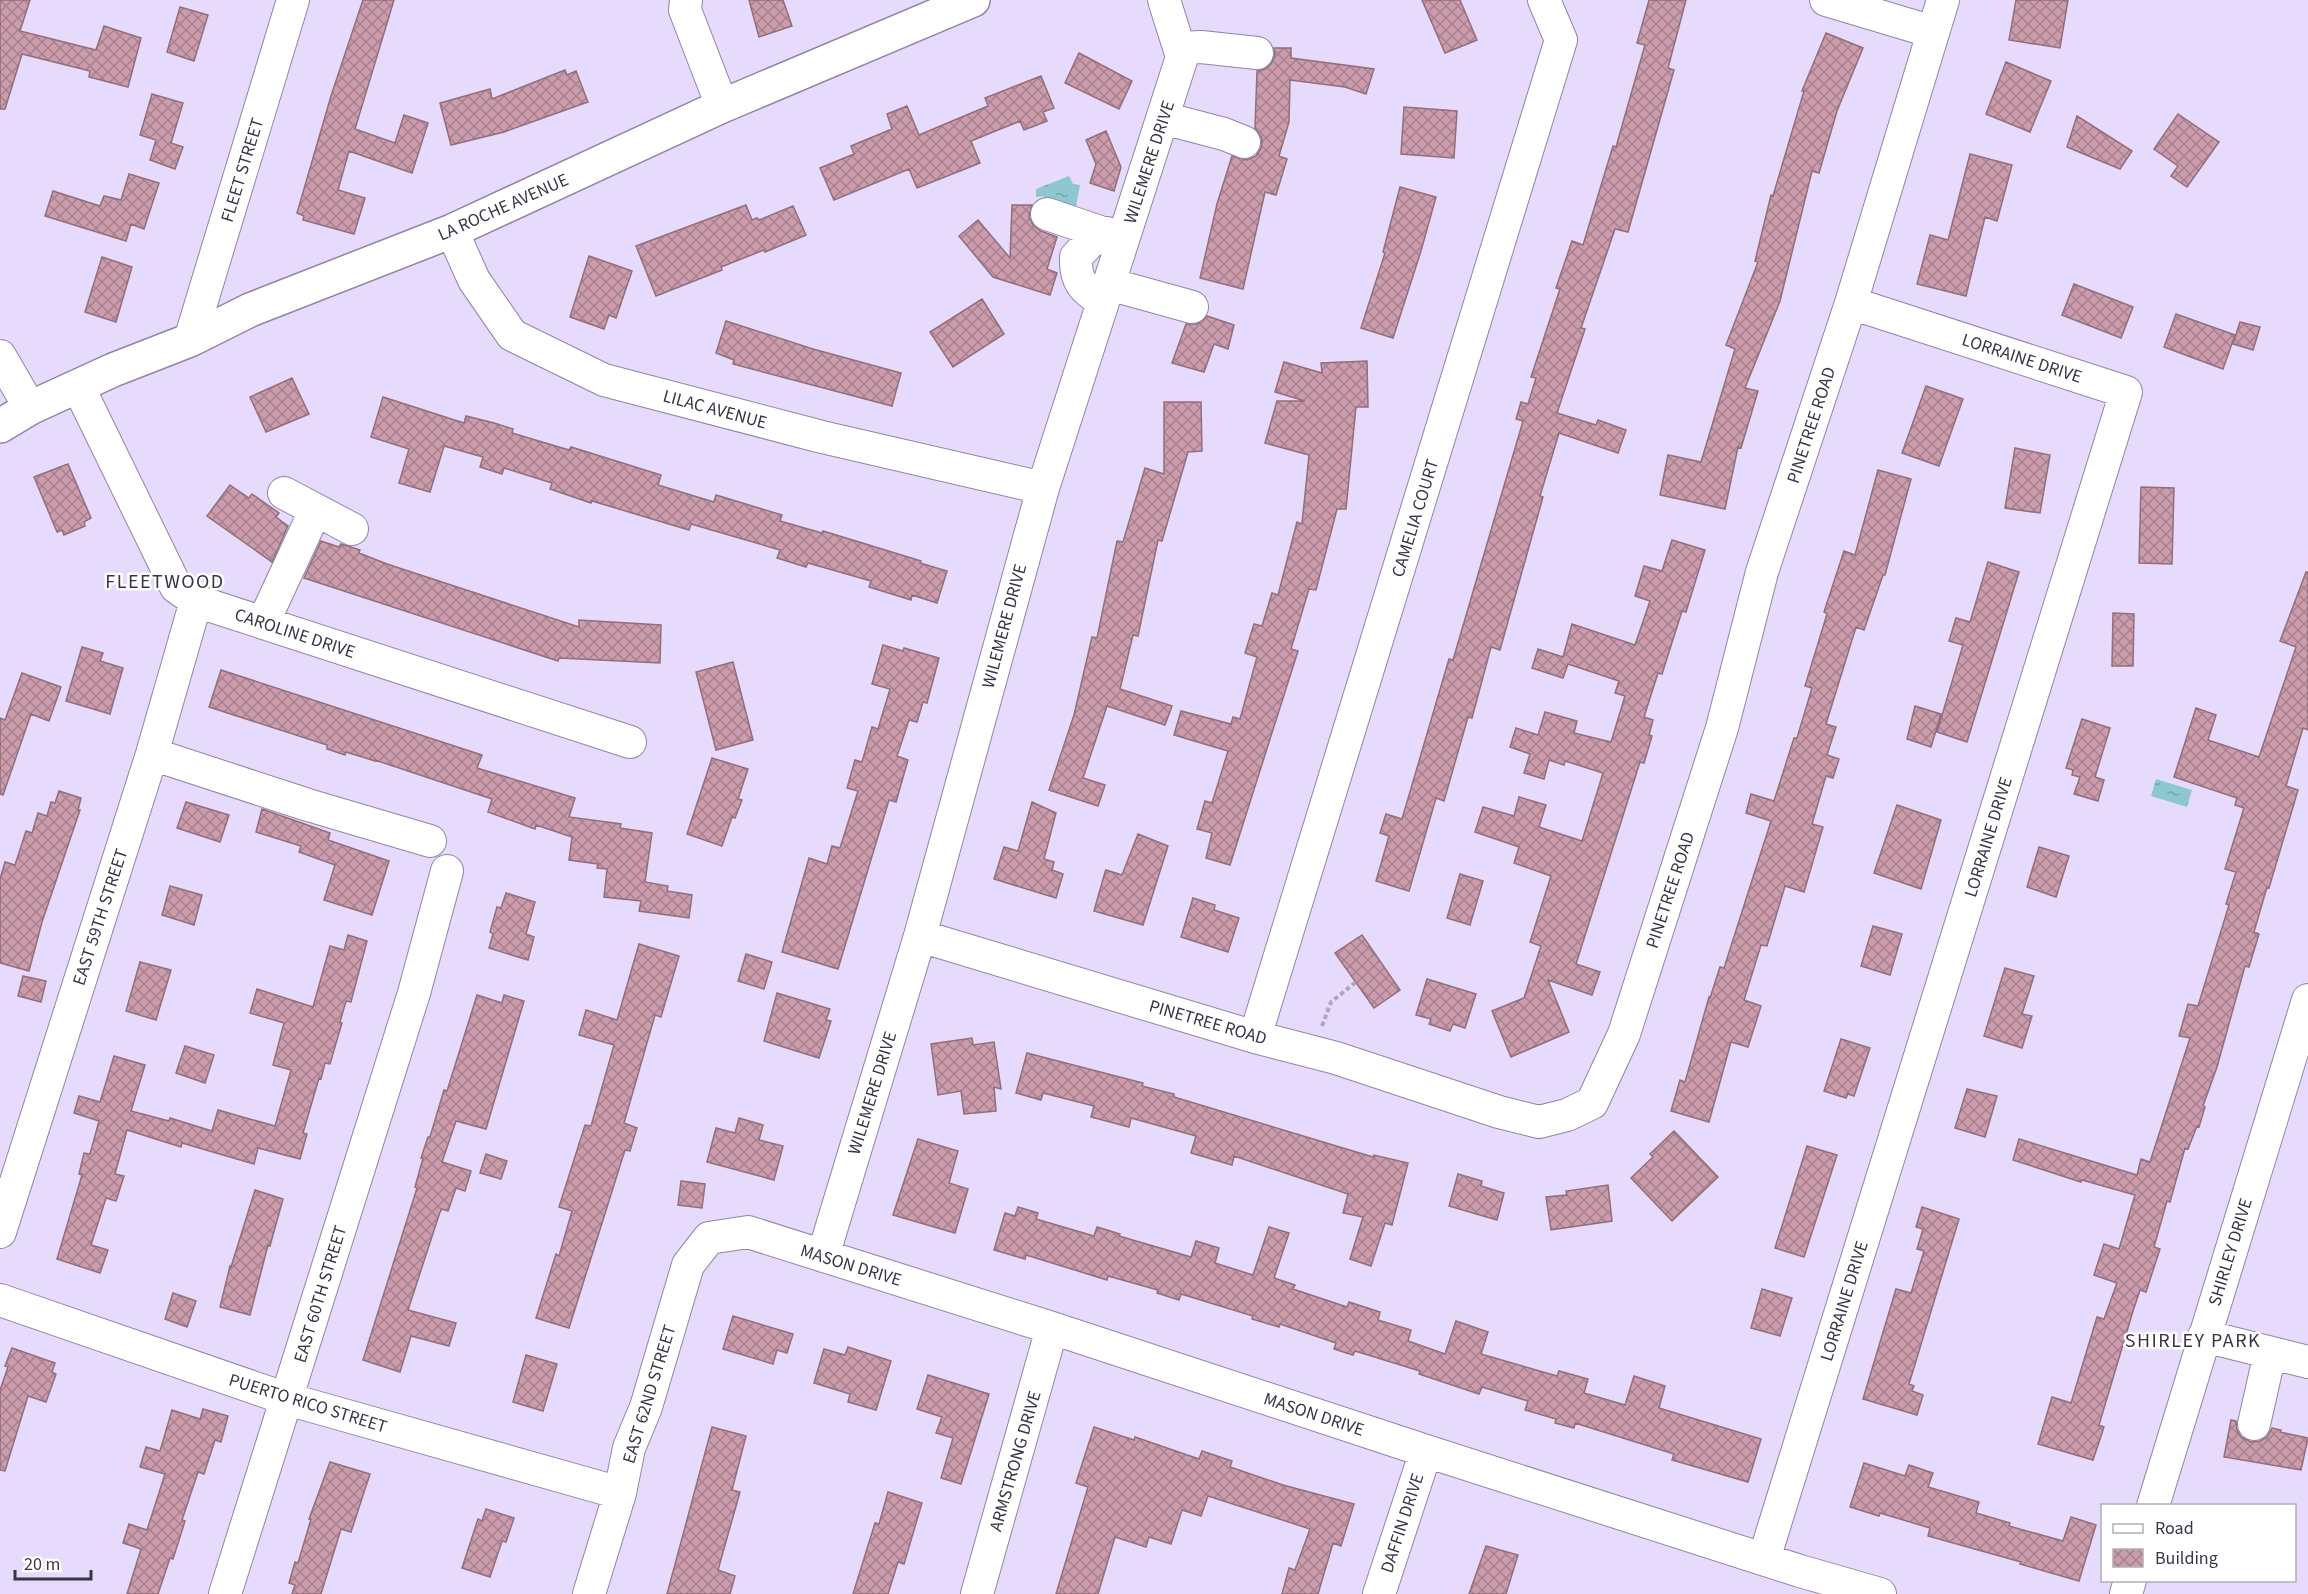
<svg xmlns="http://www.w3.org/2000/svg" width="2308" height="1594" font-family="'Source Sans 3',sans-serif">
<style>
.water{fill:url(#water-ripples)}
.building{fill:url(#building-cross-hatch);stroke:#916e7b;stroke-width:1.5}
.lines{fill:none;stroke-linecap:round;stroke-linejoin:round}
.minor-casing{stroke:#9085a4;stroke-width:34}
.major-casing{stroke:#9085a4;stroke-width:36}
.path{stroke:#afa5c0;stroke-width:4;stroke-dasharray:4.5 3;stroke-linecap:butt}
.minor{stroke:#fff;stroke-width:32}
.major{stroke:#fff;stroke-width:33}
.labels{text-anchor:middle;stroke-width:5;stroke-linejoin:round;paint-order:stroke}
.street-label{font-size:18px;fill:#3a3542;stroke:#fff}
.neighbourhood-label{font-size:20px;letter-spacing:1.5px;fill:#3a3542;stroke:#fff}
</style>
<defs>
<pattern id="water-ripples" width="26" height="14" patternUnits="userSpaceOnUse" patternTransform="scale(1.5)"><rect width="26" height="14" fill="#8dc8d1"/><path d="M2 4q2-2 4 0t4 0M15 11q2-2 4 0t4 0" fill="none" stroke="#74a3ab"/></pattern>
<pattern id="building-cross-hatch" width="8" height="8" patternUnits="userSpaceOnUse" patternTransform="scale(1.5)"><rect width="8" height="8" fill="#cc9cad"/><path d="M0 0l8 8M0 8l8-8" fill="none" stroke="#a7808e"/></pattern>
</defs>
<rect width="100%" height="100%" fill="#e7dbfd"/>
<path class="water" d="M1069,176L1073,184L1080,185L1076,206L1052,203L1043,196L1036,197V189Z
M2156,779L2192,790L2187,807L2151,796Z"/>
<path class="building" d="M0,0H30L20,31L96,50L104,26L141,38L128,87L89,77L90,71L22,54L5,109H0Z
M363,0H394L355,129L395,143L404,115L428,123L412,173L349,151L338,190L365,198L354,234L303,220L304,216L297,213L331,96Z
M749,0H783L792,26L759,37Z
M1422,0H1460L1477,40L1445,53Z
M1649,0H1686L1668,68L1674,70L1628,232L1615,229L1581,328L1585,329L1557,413L1596,425L1598,420L1626,430L1618,453L1559,433L1540,496L1543,497L1500,650L1491,647L1472,718L1468,717L1444,801L1436,798L1409,891L1376,881L1389,836L1380,833L1386,814L1402,819L1449,659L1453,660L1523,421L1516,419L1521,402L1528,404L1536,378L1531,377L1560,289L1556,288L1572,241L1583,245L1613,146L1616,147L1645,45L1637,43Z
M2016,0H2068L2060,48L2009,40Z
M180,7L208,15L194,61L167,52Z
M1826,33L1863,48L1837,111L1819,173L1812,171L1780,301L1745,388L1758,391L1741,448L1738,447L1725,509L1660,495L1668,455L1701,462L1735,349L1726,345L1758,262L1755,261L1771,195L1773,196L1804,91H1802Z
M1274,48H1291V58L1374,69L1366,94L1345,87L1290,80L1289,122L1279,156L1287,159L1276,195L1265,192L1243,289L1200,278L1217,204L1232,156L1247,160L1256,156L1261,148L1262,139L1255,128L1257,71L1265,69L1271,64L1275,55Z
M1079,53L1132,81L1119,109L1065,83Z
M2006,62L2051,81L2030,132L1986,114Z
M565,70L567,75L576,71L588,102L504,132L451,145L440,103L490,89L492,99Z
M1041,76L1054,108L1043,112L1047,121L1024,130L1020,121L971,141L980,163L917,188L909,169L834,200L820,168L854,154L851,146L892,129L887,114L907,106L919,135L988,106L985,98Z
M152,94L183,103L171,143L183,147L175,169L150,160L156,140L140,135Z
M1404,107L1457,111L1454,158L1401,154Z
M2178,114L2219,142L2187,187L2171,176L2178,166L2154,149Z
M2077,116L2132,151L2120,169L2067,147Z
M1106,131L1121,167L1114,191L1090,183L1096,164L1086,140Z
M1970,154L2012,165L1997,221L1985,217L1966,296L1917,284L1930,235L1948,240Z
M129,174L159,183L144,229L131,224L126,241L45,216L53,191L100,206L104,196L121,200Z
M1400,187L1436,197L1421,251L1393,338L1361,328L1385,253L1383,252Z
M746,205L752,220L757,218L759,220L793,206L806,235L765,252L764,250L721,267L722,270L656,296L636,246Z
M1012,205H1032L1029,217L1033,225L1041,231L1057,237L1047,269L1057,273L1050,295L993,277L959,236L978,220L1010,258Z
M589,256L632,271L616,318L609,315L604,329L570,317Z
M102,257L132,267L116,322L85,312Z
M2074,284L2133,307L2121,338L2062,315Z
M982,299L1004,334L953,367L930,332Z
M2176,314L2235,335L2223,369L2164,347Z
M1207,316L1234,325L1228,349L1214,344L1204,372L1172,363L1186,324H1197Z
M726,321L813,349L901,373L892,406L733,364L734,360L716,353Z
M2240,322L2260,327L2253,350L2233,344Z
M1367,361L1368,407H1356L1346,509H1337L1316,590L1309,589L1291,649L1298,651L1230,865L1206,858L1212,833L1197,829L1205,801L1212,803L1228,751L1174,735L1181,711L1231,724L1233,717L1240,719L1257,657L1245,653L1254,624L1262,626L1272,593L1278,595L1297,522L1302,524L1309,455L1265,443L1277,401H1305L1275,392L1284,362L1322,373L1321,363Z
M292,378L309,414L266,432L250,397Z
M1926,386L1963,399L1939,466L1902,453Z
M383,397L464,423L466,416L494,423L513,429L512,433L569,450L571,447L661,475L658,485L714,502L716,495L782,515L780,521L822,533L823,531L921,561L920,563L947,571L937,603L912,595L911,600L869,587L871,581L808,563L806,567L777,558L780,550L691,524L689,530L592,501L591,503L550,489L552,483L504,468L502,474L480,467L483,457L444,446L430,492L399,483L409,449L371,437Z
M1164,402H1201L1202,451L1188,452L1162,541L1158,540L1138,636L1133,635L1120,689L1172,706L1165,725L1107,706L1083,778L1105,785L1098,806L1049,790L1074,715L1092,637L1097,638L1117,541L1123,542L1145,468L1164,474Z
M2015,448L2050,455L2040,513L2005,508Z
M68,464L91,518L84,522L85,526L64,535L62,530L57,532L34,477Z
M1878,470L1911,479L1885,575H1883L1864,630L1856,627L1826,724L1836,727L1827,755L1839,759L1833,778L1826,776L1812,824L1823,827L1804,892L1785,886L1767,946L1761,945L1744,1000L1761,1006L1748,1047L1731,1042L1709,1122L1671,1111L1680,1080L1685,1082L1709,997L1710,998L1720,967L1724,968L1771,821L1746,813L1751,794L1774,801L1794,738H1797L1812,688L1805,686L1827,614L1824,612L1844,551L1855,555Z
M230,485L249,498L252,494L279,513L276,517L288,526L272,562L207,516Z
M2141,487L2174,488L2172,564L2139,563Z
M1672,540L1705,550L1686,612L1682,611L1662,674L1658,673L1644,717L1653,720L1649,735L1652,736L1644,763L1640,762L1576,964L1600,972L1592,995L1548,980L1569,1032L1511,1057L1492,1011L1524,998L1541,946L1530,942L1551,876L1514,863L1519,847L1475,832L1483,807L1514,816L1519,797L1546,805L1539,827L1582,841L1603,773L1565,761L1564,765L1549,760L1544,779L1524,773L1530,754L1510,747L1516,728L1538,735L1545,712L1577,721L1574,733L1611,742L1625,696L1615,693L1619,681L1568,664L1563,678L1532,668L1538,649L1563,657L1572,624L1635,645L1650,601L1635,596L1644,566L1662,571Z
M321,541L339,547L341,544L360,550L359,553L387,564L579,627V620L661,625L660,663L559,658L558,661L304,578Z
M1988,562L2019,572L1967,742L1937,732L1963,645L1949,641L1956,618L1970,622Z
M2306,572H2308V730L2303,728L2286,786L2298,790L2269,888L2267,887L2254,932L2259,934L2249,967L2245,966L2217,1067L2203,1106L2205,1107L2199,1127L2197,1126L2188,1149L2185,1148L2170,1202L2167,1201L2154,1247L2160,1249L2146,1292L2140,1290L2133,1311L2099,1425L2104,1427L2093,1460L2038,1444L2052,1397L2071,1403L2097,1317L2104,1319L2117,1283L2094,1275L2104,1244L2119,1249L2135,1195L2082,1180L2081,1182L2013,1160L2019,1139L2137,1175L2141,1159L2150,1162L2190,1038L2179,1036L2188,1004L2198,1006L2229,905L2226,904L2236,872L2225,869L2244,808L2235,805L2237,798L2174,777L2196,708L2216,715L2208,740L2259,757L2296,647L2280,641Z
M2113,613L2134,614L2133,666H2112Z
M883,645L903,651L904,648L939,658L927,703L923,702L917,722L909,720L897,756L908,760L896,802L889,800L838,969L782,952L809,858L827,864L832,846L840,848L858,791L847,788L855,760L862,762L872,727L878,729L890,689L872,684Z
M82,647L103,653L100,661L123,668L110,714L66,701Z
M733,662L753,740L716,750L696,672Z
M221,670L482,755L477,768L575,798L569,817L621,824L620,828L652,833L645,882L668,886L667,891L692,895L689,918L639,911L641,901L604,897L607,869L597,868L598,864L569,860L572,837L536,825L535,829L488,812L492,799L375,760V761L346,752L345,755L327,749V745L209,707Z
M22,673L61,687L49,721L31,714L3,795L0,794V718L5,720Z
M1915,706L1941,714L1931,747L1907,739Z
M2082,719L2110,728L2095,777L2104,780L2098,801L2074,794L2080,777L2072,775L2073,770L2066,768Z
M712,758L748,769L738,799L742,800L735,818L732,817L722,846L687,834Z
M59,791L81,798L78,810H80L42,922L29,971L0,963V879L5,862L15,865L26,831L32,833L38,813L47,816L51,802L55,803Z
M186,802L229,815L220,842L177,828Z
M1032,802L1056,813L1044,859L1054,862L1052,870L1063,874L1056,898L994,879L1004,847L1018,851Z
M1897,805L1941,820L1921,889L1874,873Z
M262,809L330,833L328,840L389,861L372,915L324,900L335,865L299,852L301,846L256,832Z
M1138,834L1168,846L1143,925L1094,911L1105,872L1106,870L1122,875Z
M2039,847L2069,856L2056,897L2027,887Z
M1460,874L1483,881L1470,925L1447,918Z
M170,886L202,895L194,925L162,915Z
M506,893L535,902L526,934L534,937L528,960L489,948L493,934L490,932L497,907L501,908Z
M1193,898L1215,905L1214,910L1239,918L1228,952L1181,937Z
M1873,926L1902,934L1890,975L1861,966Z
M348,935L367,941L351,1002L346,1001L340,1022L342,1023L330,1064L325,1063L321,1079L319,1078L303,1133L307,1134L300,1159L258,1148L254,1164L182,1143L181,1147L127,1130L115,1174L124,1176L116,1201L106,1198L91,1245L108,1250L100,1273L57,1259L82,1175L79,1174L84,1153L90,1154L99,1121L74,1113L79,1096L100,1102L114,1056L145,1065L131,1111L169,1121L170,1118L212,1131L218,1110L275,1126L291,1070L273,1065L284,1023L250,1013L257,989L313,1007L330,946L344,950Z
M1362,935L1400,990L1374,1008L1335,953Z
M639,944L679,956L661,1017L655,1015L624,1123L637,1128L630,1151L625,1150L569,1328L536,1318L556,1254L559,1256L572,1211L559,1207L585,1125L591,1126L614,1045L579,1035L586,1010L617,1020Z
M746,954L772,962L764,989L738,981Z
M140,962L171,970L156,1020L126,1011Z
M2005,968L2034,976L2022,1014L2032,1016L2022,1048L1984,1036Z
M23,976L46,981L41,1002L18,996Z
M1427,979L1476,994L1465,1028L1453,1024L1450,1031L1429,1024L1431,1019L1416,1015Z
M777,993L830,1009L826,1020L831,1021L819,1058L764,1041Z
M477,995L502,1003L504,995L524,1001L486,1129L456,1121L442,1162L471,1171L465,1191L456,1188L448,1211L442,1209L440,1212L408,1310L456,1323L449,1346L411,1336L400,1372L363,1360L417,1188L415,1187L423,1158H421L428,1137H430L444,1090L447,1091Z
M972,1038L973,1045L994,1042L1001,1089L994,1087L996,1111L964,1114L961,1091L938,1095L931,1044Z
M1841,1039L1870,1048L1854,1096L1848,1094L1846,1098L1824,1091Z
M185,1046L214,1055L205,1083L176,1073Z
M1027,1053L1143,1083L1142,1086L1174,1094V1097L1373,1157L1374,1155L1408,1163L1392,1225L1385,1223L1371,1266L1350,1259L1363,1217L1343,1213L1348,1194L1234,1156L1232,1165L1191,1153L1196,1136L1131,1118L1129,1127L1091,1117L1094,1106L1043,1093L1041,1100L1016,1093Z
M1967,1089L1997,1096L1985,1137L1955,1128Z
M739,1118L763,1125L759,1140L783,1146L774,1180L707,1162L716,1128L735,1133Z
M1674,1131L1718,1177L1672,1221L1631,1178L1653,1157L1650,1154Z
M918,1139L958,1151L949,1183L968,1189L955,1233L893,1215Z
M1807,1146L1837,1155L1804,1257L1775,1248Z
M486,1154L507,1161L501,1179L480,1173Z
M1458,1174L1482,1181L1481,1186L1504,1193L1497,1220L1449,1206Z
M681,1181L705,1184L702,1208L678,1205Z
M1608,1185L1612,1221L1551,1230L1546,1197L1567,1195L1566,1191Z
M255,1190L283,1199L270,1246L268,1245L250,1315L220,1307L230,1266L231,1267Z
M1018,1207L1038,1213L1036,1219L1094,1236L1097,1227L1120,1234L1119,1236L1191,1257L1196,1241L1219,1248L1215,1263L1253,1275L1269,1227L1289,1233L1274,1278L1295,1285L1293,1289L1347,1307L1349,1302L1380,1312L1378,1320L1411,1330L1408,1341L1445,1354L1456,1321L1488,1332L1481,1354L1557,1376L1559,1371L1588,1379L1584,1393L1625,1405L1634,1376L1665,1386L1659,1408L1761,1439L1748,1482L1672,1460L1674,1454L1575,1423L1574,1428L1555,1423L1556,1419L1525,1410L1528,1401L1482,1387L1479,1394L1419,1374L1420,1371L1355,1351L1353,1355L1334,1349L1336,1343L1280,1324L1279,1327L1252,1319L1253,1316L1181,1294L1179,1300L1157,1293L1158,1290L1108,1276L1107,1280L1026,1255L1025,1259L994,1250L1005,1213L1015,1216Z
M1922,1207L1959,1219L1909,1384L1914,1386L1912,1391L1923,1395L1917,1415L1863,1399L1896,1289L1911,1293L1924,1251L1917,1249L1923,1229L1916,1227Z
M1762,1289L1792,1298L1780,1336L1751,1328Z
M173,1293L196,1301L187,1327L165,1319Z
M733,1316L793,1334L787,1353L777,1350L773,1364L723,1349Z
M848,1347L891,1361L876,1410L848,1402L850,1394L814,1383L824,1349L845,1355Z
M12,1348L55,1363L52,1372L56,1374L46,1402L28,1396L5,1471L0,1470V1390L8,1367L5,1366Z
M526,1355L557,1364L543,1411L513,1402Z
M928,1375L989,1394L961,1484L941,1478L953,1438L936,1433L942,1417L917,1409Z
M203,1409L228,1416L221,1442L215,1440L204,1474L198,1472L182,1520L185,1521L173,1559L170,1558L158,1594H127L141,1549L123,1543L129,1524L147,1530L165,1474L140,1467L146,1447L160,1451L172,1410L200,1419Z
M2231,1420L2236,1421L2237,1430L2241,1437L2251,1442L2260,1441L2267,1437L2272,1428L2281,1430L2280,1432L2308,1438L2301,1470L2224,1457Z
M712,1427L746,1436L732,1490L740,1492L718,1570L735,1576L730,1594H667Z
M1094,1427L1134,1440L1135,1437L1199,1459L1202,1451L1232,1461L1230,1467L1283,1485L1354,1504L1341,1546L1333,1543L1318,1594H1282L1289,1568L1295,1570L1310,1529L1208,1496L1201,1516L1182,1510L1171,1544L1149,1537L1146,1547L1115,1537L1098,1594H1056L1088,1487L1076,1483Z
M330,1462L370,1474L351,1532L341,1529L321,1594H292L295,1585L289,1583L295,1562L298,1563L311,1519H309Z
M1864,1463L1905,1476L1909,1465L1933,1473L1928,1487L1979,1502L1976,1513L2010,1523L2009,1526L2063,1541L2071,1517L2096,1525L2079,1581L2020,1564L2021,1562L1928,1536L1930,1528L1880,1513L1879,1516L1850,1507Z
M888,1492L922,1503L904,1564L898,1562L888,1594H853L875,1523L879,1524Z
M486,1509L514,1518L506,1542L502,1541L490,1577L462,1568L478,1519L482,1521Z
M1486,1546L1518,1555L1506,1594H1469Z"/>
<g class="lines">
<g class="minor-casing">
<path id="minor" d="M686,0L685,10L722,106
M1826,0L1933,32
M1180,48L1201,47L1257,53
M1163,118L1224,134L1244,142
M1047,214L1103,233L1117,235
M452,231L474,280L512,335L604,380L822,437L1043,488
M1109,284L1192,307
M1103,302C1083,289 1075,281 1076,257L1090,242L1107,233
M190,340L293,0
M0,356L30,408
M78,386L176,587L196,601L630,742
M284,493L352,529
M263,623L315,511
M152,754L308,805L430,841
M920,936L1255,1037L1336,1058L1499,1112L1539,1122L1567,1115L1592,1103L1624,1034L1722,728L1762,572L1851,303L1943,0
M1255,1037L1561,40L1544,0
M0,1232L152,754L196,601
M823,1256L920,936L1043,488L1182,57L1164,0
M0,1300L287,1399L620,1493
M2204,1336L2308,1362
M2254,1424L2270,1353
M2153,1506L2308,1000
M1764,1559L2126,392L1851,303
M225,1594L414,993L447,871
M589,1594L620,1493L629,1448L646,1407L688,1265L709,1238L748,1232L1052,1328L1426,1451L1800,1571L1880,1594
M977,1594L1052,1328
M1379,1594L1426,1451
M2126,1594L2130,1580"/>
</g>
<g class="major-casing">
<path id="major" d="M0,426L30,408L113,370L190,340L250,310L452,231L722,106L973,0"/>
</g>
<path class="path" d="M1322,1026L1331,1002L1356,982"/>
<use href="#minor" class="minor"/>
<use href="#major" class="major"/>
</g>
<g class="labels">
<g class="street-label">
<text transform="translate(1149 162) rotate(-72)" y="6">WILEMERE DRIVE</text>
<text transform="translate(242 170) rotate(-73)" y="6">FLEET STREET</text>
<text transform="translate(503 207) rotate(-24)" y="6">LA ROCHE AVENUE</text>
<text transform="translate(2022 358) rotate(18)" y="6">LORRAINE DRIVE</text>
<text transform="translate(715 409) rotate(15)" y="6">LILAC AVENUE</text>
<text transform="translate(1811 425) rotate(-72)" y="6">PINETREE ROAD</text>
<text transform="translate(1415 518) rotate(-73)" y="6">CAMELIA COURT</text>
<text transform="translate(1004 626) rotate(-75)" y="6">WILEMERE DRIVE</text>
<text transform="translate(295 633) rotate(18)" y="6">CAROLINE DRIVE</text>
<text transform="translate(1988 837) rotate(-73)" y="6">LORRAINE DRIVE</text>
<text transform="translate(1670 890) rotate(-72)" y="6">PINETREE ROAD</text>
<text transform="translate(100 917) rotate(-72)" y="6">EAST 59TH STREET</text>
<text transform="translate(1208 1022) rotate(16)" y="6">PINETREE ROAD</text>
<text transform="translate(872 1093) rotate(-73)" y="6">WILEMERE DRIVE</text>
<text transform="translate(2230 1252) rotate(-73)" y="6">SHIRLEY DRIVE</text>
<text transform="translate(851 1265) rotate(17)" y="6">MASON DRIVE</text>
<text transform="translate(320 1294) rotate(-73)" y="6">EAST 60TH STREET</text>
<text transform="translate(1844 1301) rotate(-73)" y="6">LORRAINE DRIVE</text>
<text transform="translate(649 1394) rotate(-73)" y="6">EAST 62ND STREET</text>
<text transform="translate(308 1403) rotate(17)" y="6">PUERTO RICO STREET</text>
<text transform="translate(1314 1414) rotate(18)" y="6">MASON DRIVE</text>
<text transform="translate(1015 1461) rotate(-74)" y="6">ARMSTRONG DRIVE</text>
<text transform="translate(1402 1523) rotate(-72)" y="6">DAFFIN DRIVE</text>
</g>
<g class="neighbourhood-label">
<text x="165" y="588">FLEETWOOD</text>
<text x="2193" y="1347">SHIRLEY PARK</text>
</g>
</g>
<rect x="2101" y="1504" width="195" height="78" fill="#ffffff" stroke="#b0aeb3" stroke-width="1.5"/>
<rect x="2113" y="1524" width="30" height="9" fill="#ffffff" stroke="#b0aeb3" stroke-width="1.5"/>
<text x="2155" y="1534" font-size="18" fill="#3a3542">Road</text>
<rect x="2113" y="1549" width="30" height="18" fill="url(#building-cross-hatch)" stroke="#b0aeb3" stroke-width="1.5"/>
<text x="2155" y="1564" font-size="18" fill="#3a3542">Building</text>
<path d="M15 1570v9h76v-9" fill="none" stroke="#3a3542" stroke-width="3"/>
<text x="24" y="1570" font-size="18" fill="#3a3542" stroke="#ffffff" stroke-width="4.5" paint-order="stroke">20 m</text>
</svg>
